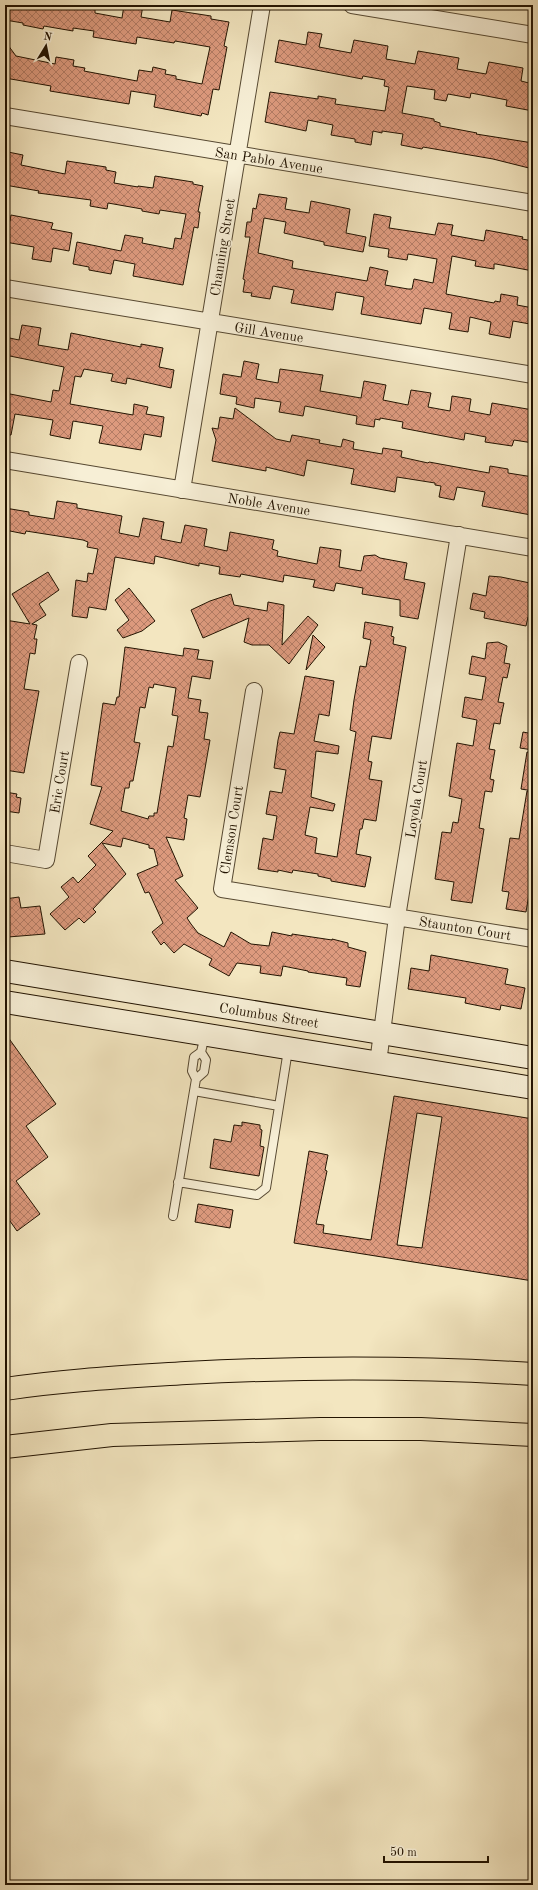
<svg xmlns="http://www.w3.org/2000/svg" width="538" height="1890" font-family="'Old Standard TT',serif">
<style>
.building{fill:url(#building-cross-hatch);stroke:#221301;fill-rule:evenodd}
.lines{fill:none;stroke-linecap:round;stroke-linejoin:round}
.service-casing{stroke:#564831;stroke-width:10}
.minor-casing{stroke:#564831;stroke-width:18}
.secondary-casing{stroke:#221301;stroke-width:24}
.motorway-casing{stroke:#221301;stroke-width:24}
.service{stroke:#f7efd6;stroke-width:8}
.minor{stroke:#f7efd6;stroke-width:16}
.secondary{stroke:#f7efd6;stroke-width:22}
.motorway{stroke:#f3e6c0;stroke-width:22}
.labels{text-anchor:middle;stroke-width:3;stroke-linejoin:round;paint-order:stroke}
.street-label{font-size:14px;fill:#221301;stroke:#f7efd6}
</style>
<defs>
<pattern id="building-cross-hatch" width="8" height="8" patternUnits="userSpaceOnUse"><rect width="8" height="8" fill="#dd9a7e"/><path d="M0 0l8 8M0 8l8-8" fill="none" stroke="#b37c65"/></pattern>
</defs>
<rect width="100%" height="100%" fill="#f3e6c0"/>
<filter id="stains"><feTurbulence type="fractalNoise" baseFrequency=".005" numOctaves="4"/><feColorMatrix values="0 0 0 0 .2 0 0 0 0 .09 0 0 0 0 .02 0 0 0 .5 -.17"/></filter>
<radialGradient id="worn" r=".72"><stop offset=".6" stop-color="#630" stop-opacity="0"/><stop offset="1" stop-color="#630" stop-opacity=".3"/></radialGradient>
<path class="building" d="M6,5H73L95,9V13L122,18L124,5H143L141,17L170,22L172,10L211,16V19L229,22L224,46L227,47L219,90L213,89L208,115L202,113L201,116L154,107L156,95L131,91L129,104L50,91L51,86L5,78V41L16,56L55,64L56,57L74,60L73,66L85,68L84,71L137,81L139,70L152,72L153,67L166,70L165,74L176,76V79L202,84L210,47L175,41L174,43L137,37L136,44L93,37L94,31L73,28V31L44,26L43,29L23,25V23L5,20Z
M308,32L322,34L319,47L351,53L354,40L388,46L386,59L415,64L418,51L459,58L457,69L486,74L489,62L523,68L521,81L533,84V111L506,106L507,100L471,93L470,98L448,94L446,101L434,99L435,90L407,86L402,113L434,119V121L440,123V126L477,133L476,134L533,143V169L493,159L423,147L422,149L401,145L403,134L382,131V133L373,131L371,145L355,142V139L331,135L333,125L308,120L306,131L265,122L270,92L318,99V96L336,99L335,104L385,111L389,87L384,86L385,80L363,76L362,79L275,62L279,40L306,45Z
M8,152L23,155L21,165L65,174L67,161L106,167V170L116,172L114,183L138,187V186L153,188L155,176L193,182V184L203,186L198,212H200L198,228L194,227L183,285L133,276L135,264L114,260L111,274L89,270V267L73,264L77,242L121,251L125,235L143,238L142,243L173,249L175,238L181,239L186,214L160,210L159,214L142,211V209L108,203L107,209L90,206L91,200L38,193L39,191L5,185V169Z
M259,194L287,198L285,209L309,213L311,201L350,209L346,233L366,237L363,252L324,245V242L284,233L286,222L264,218L258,253L293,261L292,268L367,281L370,267L388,271L385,285L408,289H412L414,279L433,283L437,259L408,254L407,260L388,257L389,249L369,246L374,214L391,217L389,228L416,232L435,235L438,223L453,225L451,235L484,241L486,230L523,237L522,239L533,241L531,255H533V271L496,264H494V269L475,266L476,261L452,256L446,294L494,303L495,301L500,302L501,294L518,297L517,305L533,308L530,324L513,321L510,338L489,334L491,322L470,317L468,332L449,329L452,313L424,308L421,324L361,314L364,297L336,292L333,310L291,303L294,290L273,286L270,299L251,296L252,293L243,292L245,280L243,279L250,237H245L247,222H251L253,208L256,209Z
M11,215L53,223L51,229L72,233L69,251L53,248L51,262L32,259L34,247L5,242V220L10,221Z
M22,325L41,328L38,345L68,350L71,333L141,347V344L163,348L159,367L174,370L171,388L127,378L126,384L111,381L113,374L84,369L81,377L75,376L70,404L133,415L134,404L148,407L146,414L164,417L161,437L144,434L141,450L99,443L103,426L73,421L70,439L50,435L53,420L15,414L11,435H5V393L51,402L53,390L59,391L64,367L5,355V337L19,340Z
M244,361L259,364L256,379L278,383L280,369L323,375L320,391L361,398L364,381L386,385L383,400L408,405L411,390L431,393L428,407L450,411L452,396L471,399L469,411L490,415L492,403L533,410V443L514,440L512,446L485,442L486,437L465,433L464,440L402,428L403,422L380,418V420L375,419L374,427L356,424L357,416L305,406L303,416L279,412L281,402L255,398L254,408L236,404L237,397L220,394L223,374L241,377Z
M235,408L276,439L290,442L292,435L320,440L319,443L341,447L343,439L354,442L353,449L382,454L383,448L402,451L401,457L428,463L429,462L489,473L490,466L508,469V473L533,477L531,515L482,506L485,492L457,487L454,500L439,497L441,486L435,485V483L397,477L395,492L351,484L354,469L307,460L304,476L266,467V471L212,461L216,440L212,428L218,429L220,417L233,419Z
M57,501L77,504V508L122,516L119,533L139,537L143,518L164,522L161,539L181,543L185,525L207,529L204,546L227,551L230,532L274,540L272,549L278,551L277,556L317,564L320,547L341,550L339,567L361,571L364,556L375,555L380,558L407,563L404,579L425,583L418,619L400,616V600L362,594L363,588L336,583L334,591L313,587L315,580L284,575L283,582L241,574L240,577L219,574L220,567L199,563V566L155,556L154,564L115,557L106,610L89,607L87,618L72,616L76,580L87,582L88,573L93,574L98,549L87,547L88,542L83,540L26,531L25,534L5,530V508L29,512V515L54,519Z
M48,572L59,590L39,604L46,615L32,624L37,625L34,639H37L35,654L30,653L24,689L39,691L24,773L5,770V676L7,664H5V620L30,624L12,594Z
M489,576L501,577L530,583L528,597L533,598V618L528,617L526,626L484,618L485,612L470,609L473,593L486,596Z
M129,588L155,621L142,631L123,638L117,630L129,620L115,600Z
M231,594L234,605L267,611L268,602L284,605L282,645L308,616L318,625L289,664L269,645H252L244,642L249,618L203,638L191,610L210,601Z
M365,622L393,627L391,636L394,637L393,644L406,647L391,739L372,736L368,761L372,762L369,779L382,781L376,821L364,819L362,829H360L356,854L371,857L365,887L331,881V879L318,876V874L293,870L292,873L278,870V872L258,869L263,838L273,840L277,816L266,814L270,791L282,793L286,770L274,768L278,740L280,732L294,734L305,676L334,681L329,716L319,714L314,741L339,746L338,754L316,751L311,797L335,804L333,811L310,807L305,835L317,838L315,853L337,857L356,732L350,730L354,700L360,666L366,667L371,640L363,638Z
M313,635L325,647L306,670Z
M498,642L507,646L504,663L510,664L507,678L503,677L498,702L504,703L501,717L500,724L494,723L489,749L495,750L490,779L494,780L492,792L485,791L479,828L484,829L472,903L451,900L454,882L435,879L442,832L451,833L453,822L458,823L462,799L449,796L457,743L473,746L477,720L462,717L465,697L482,700L486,677L469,674L472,656L485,659L487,643Z
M125,647L183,656L184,648L199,650L197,659L213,661L210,679L192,676L188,698L201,700L199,712L208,713L204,739L210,740L200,797L188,795L184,818L187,819L184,840L166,837L183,876L175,880L198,908L187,918L191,924L198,933L224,947L231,932L251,944L269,946L272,932L292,936V934L332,940V939L348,943V947L366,952L360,987L346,985L347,978L308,972V971L283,966L281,976L260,973L261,966L237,963L229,976L209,965L212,959L184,944L174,953L164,942L161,945L152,932L163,923L149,892L145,893L137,874L158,865L154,849L149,848V845L123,838L121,847L102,843L126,874L93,909L96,912L84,923L79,918L65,930L50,914L69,897L61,887L73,877L78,883L96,865L88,856L113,831L90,824L102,787L91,785L103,703L115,705L117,697H119ZM154,684L176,688L172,715L178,716L173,747L168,746L157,813H154V816H149L148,819L121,811L125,788H129L130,781H133L140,743L134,742L140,707L145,708L149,687L153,688Z
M523,732L533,734V750L520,748Z
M527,752L533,753V791L521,789Z
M527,791L533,792V895L529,894L526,912L506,909L509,892L502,891L510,838L519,839Z
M5,792L17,794L16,797L21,798L19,813L5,811Z
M19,897L21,908L40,906L45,934L8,937L5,899Z
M431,955L508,969L505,984L525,988L521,1009L501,1005L500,1010L465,1003L466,998L408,989L411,968L429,971Z
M5,1033L56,1104L26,1126L48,1157L16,1181L40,1214L17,1231L5,1214Z
M394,1096L533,1119V1241L530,1260H533V1281L294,1243L309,1151L328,1155L325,1170L327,1171L316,1224L324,1225L323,1233L371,1240ZM417,1113L442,1117L422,1248L397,1245Z
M242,1122L260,1125V1129L262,1130L260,1146L264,1147L259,1176L210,1168L214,1139L231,1142L234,1125L242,1126Z
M198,1204L233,1210L230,1228L195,1222Z"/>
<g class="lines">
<g class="service-casing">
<path id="service" d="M201,1052L206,1060L204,1072L196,1079L192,1071L194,1057L201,1052L205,1035
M194,1091L279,1106
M178,1182L257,1195L266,1188L288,1050
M173,1216L196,1079"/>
</g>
<g class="minor-casing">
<path id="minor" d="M352,5L533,35
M5,116L533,203
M5,288L533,375
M5,460L533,548
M182,490L262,5
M254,691L222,889L533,939
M5,853L46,860L79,663
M378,1063L397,917L459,535"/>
</g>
<g class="secondary-casing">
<path id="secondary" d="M5,971L533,1058
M5,1002L533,1088"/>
</g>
<g class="motorway-casing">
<path id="motorway" d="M5,1389C65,1380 125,1377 186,1373C301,1367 418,1367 533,1374
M5,1447L112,1435L320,1429H421L533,1435"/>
</g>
<use href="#service" class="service"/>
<use href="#minor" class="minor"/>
<use href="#secondary" class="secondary"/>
<use href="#motorway" class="motorway"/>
</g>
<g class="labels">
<g class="street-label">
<text transform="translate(269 160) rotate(9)" y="5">San Pablo Avenue</text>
<text transform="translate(222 247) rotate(-81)" y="5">Channing Street</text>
<text transform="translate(269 332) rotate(9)" y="5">Gill Avenue</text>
<text transform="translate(269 504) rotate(9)" y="5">Noble Avenue</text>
<text transform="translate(59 782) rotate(-81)" y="5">Eric Court</text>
<text transform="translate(416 799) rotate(-81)" y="5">Loyola Court</text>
<text transform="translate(231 830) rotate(-81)" y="5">Clemson Court</text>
<text transform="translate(465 928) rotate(9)" y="5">Staunton Court</text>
<text transform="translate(269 1015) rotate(9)" y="5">Columbus Street</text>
</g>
</g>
<rect width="538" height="1890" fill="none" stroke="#f3e6c0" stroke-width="20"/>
<rect x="6" y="6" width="526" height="1878" fill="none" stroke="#221301" stroke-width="2"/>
<rect x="10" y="10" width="518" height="1870" fill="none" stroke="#221301"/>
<g transform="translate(46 46) rotate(10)" stroke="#f7efd6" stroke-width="3" paint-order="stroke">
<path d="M0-3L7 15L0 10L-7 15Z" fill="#221301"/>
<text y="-6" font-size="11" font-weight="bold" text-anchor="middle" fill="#221301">N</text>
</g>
<path d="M384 1856v6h104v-6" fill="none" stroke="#221301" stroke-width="2"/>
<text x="390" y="1856" font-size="12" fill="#221301" stroke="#f7efd6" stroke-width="3" paint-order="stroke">50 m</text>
<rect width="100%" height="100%" filter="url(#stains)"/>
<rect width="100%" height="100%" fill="url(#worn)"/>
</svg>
